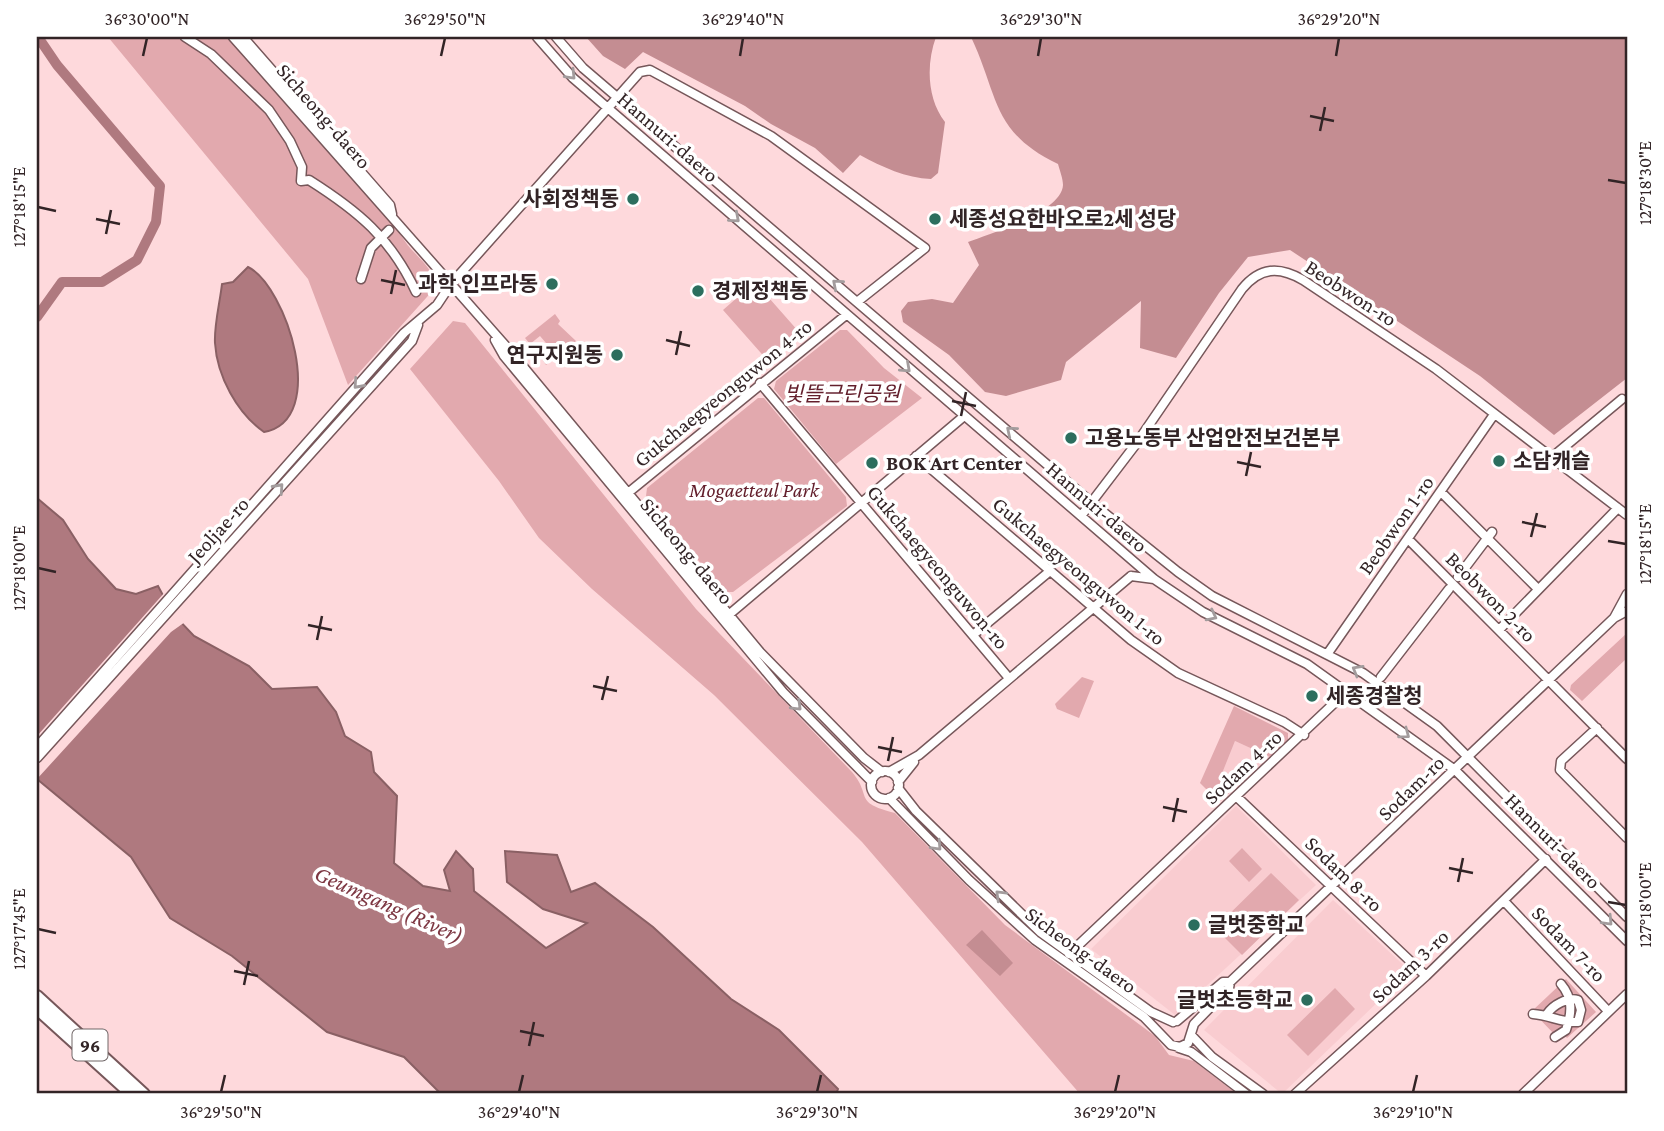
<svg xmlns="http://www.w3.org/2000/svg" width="1664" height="1131" font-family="'Crimson Pro','Noto Sans KR',serif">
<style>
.built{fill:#f9ccd0}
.green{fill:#e2a9ae}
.forest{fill:#c48d92}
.water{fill:#af797f;stroke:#8a6064;stroke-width:2}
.pier{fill:#fed9dc}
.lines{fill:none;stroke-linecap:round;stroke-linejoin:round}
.river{stroke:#af797f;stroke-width:10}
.minor-casing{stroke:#76575a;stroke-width:11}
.major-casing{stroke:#76575a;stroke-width:14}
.minor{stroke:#fff;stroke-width:8}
.major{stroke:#fff;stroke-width:10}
.oneway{stroke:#a39c9d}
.ticks{fill:none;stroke:#322426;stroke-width:2.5}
.poi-dot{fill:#2c6e5e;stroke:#fff;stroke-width:2.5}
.labels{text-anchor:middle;stroke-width:7;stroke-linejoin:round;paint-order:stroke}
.shield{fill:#fff;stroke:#706667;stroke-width:2}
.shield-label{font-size:19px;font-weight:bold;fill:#322426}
.street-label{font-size:21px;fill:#322426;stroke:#fff}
.poi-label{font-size:21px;font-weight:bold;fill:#322426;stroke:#fff;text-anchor:start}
.park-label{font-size:21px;font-style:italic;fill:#631f2c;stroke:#fff}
.water-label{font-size:23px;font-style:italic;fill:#7d3742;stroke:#fff}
.neatline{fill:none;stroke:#322426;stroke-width:2.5}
.ticks-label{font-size:18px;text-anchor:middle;fill:#322426}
</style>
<rect width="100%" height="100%" fill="#fed9dc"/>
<path class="built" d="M1235,741L1270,757L1238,785L1223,771Z
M1236,806L1316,885L1175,1015L1091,949Z
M1333,900L1410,971L1282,1094L1204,1030Z"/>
<path class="green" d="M108,37H229L387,216C396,226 403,240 411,249C422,261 434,270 435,288L348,385L308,279Z
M755,282L799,332L767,360L723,310Z
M555,314L560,321L558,324L576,341L546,365L542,359L552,350L540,336L530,344L525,338Z
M453,321L465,323L696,609L852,772C873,797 852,802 895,813L1005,925L1155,1036L1169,1055L1194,1061L1237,1094H1080L862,842L714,695L592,589L539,538L499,481L410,369Z
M840,330H847L884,368L922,398L836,464L774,389L776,381Z
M758,398H764L846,497L847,506L733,592H724L646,496L647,488Z
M1627,633V658L1582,701L1570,690L1571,685Z
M1082,677L1094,681L1079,718L1057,709L1055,704Z
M1234,706L1288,733V741L1270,757L1235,741L1223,771L1238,785L1219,802L1200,783Z
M1242,848L1262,869L1249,882L1229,861Z
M1271,873L1299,900L1242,955L1215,928Z
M1566,979L1596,1012L1567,1038L1560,1030L1555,1035L1532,1011Z
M1335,988L1355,1009L1308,1056L1287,1035Z"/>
<path class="forest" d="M586,37H936C926,64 927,99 945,122L938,173L931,179C906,178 882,167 860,155L843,173L815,148L771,124L745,106L643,52L625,69L603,56Z
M971,37H1627V378L1554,435L1480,376L1290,250L1248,257L1219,293L1176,358L1140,348L1141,301L1066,362L1061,380L1006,396L985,392L949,355L903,322L901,311L908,302L932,299L953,303L979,265L968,242C990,234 1062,212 1063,185C1063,179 1060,171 1058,164C991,132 999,96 971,37Z
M982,930L1013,963L1000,976L966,945Z"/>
<path class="water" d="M248,267C286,285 330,420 264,432C237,413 217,376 215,343C214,325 220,302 222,284L233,282Z
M37,498L63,520L88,559L116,589L136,594L158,586L173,614L194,636L249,666L272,689L317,687L336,712L345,736L371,752L374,772L397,796L394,863L423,886L450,891L444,870L456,851L473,869L474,891L546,948L587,923L543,909L507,882L505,851L557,855L571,892L595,883L653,927L731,999L779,1030L838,1089L836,1094H441L404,1057L327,1032L232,956L170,918L131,857L37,779Z"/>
<path class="pier" d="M165,592L185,622L171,632L37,779V736Z"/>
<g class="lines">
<path class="river" d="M37,317L62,282H102L137,260L156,222L160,186L57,65L38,37"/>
<g class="minor-casing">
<path id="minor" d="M185,37L211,54L269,110L290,141L302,167L301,181L309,180C358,211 391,238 416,292
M233,37L511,352L760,652L864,758L882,772
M243,37L390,205L392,214
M537,37L573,78L1154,579L1203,612L1307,664L1455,770L1627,941
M556,37L583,68L1092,503L1178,572L1212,596L1363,673L1437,726L1627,917
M361,279L371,248L389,230
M495,340L504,356L783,692L872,782
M760,383L1008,677
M916,456L1131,640L1178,673L1284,722L1304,735
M1551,458L1622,399
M1441,492L1537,588
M623,497L846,315
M1081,516L1136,444L1242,289C1260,267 1279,266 1303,280L1436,369L1627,515
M1408,539L1627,759
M1131,576L1154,579
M1458,577L1492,532
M725,618L963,417
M1614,618L1627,594
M1499,630L1618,508
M973,635L1050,571
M1328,653L1493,416
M1381,677L1449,589
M1597,728L1561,761L1560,770L1627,838
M37,747L404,333L437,305L451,284L640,72L650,70L771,136L925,248L857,302
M37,758L412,341L418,325
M871 785a14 14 0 1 1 28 0a14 14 0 1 1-28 0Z
M889,772L919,755L1131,576
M898,782L914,762
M898,788L916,811L1040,932L1151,1012L1173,1022
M1237,797L1426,976
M889,798L969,880L1035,940L1144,1017L1171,1045L1180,1047L1188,1043L1194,1024L1229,988L1230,982L1614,618L1627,611
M1504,901L1608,1011
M1069,954L1347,691
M1533,1014C1550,1015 1561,1023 1578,1022L1581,1010L1578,1000C1567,997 1553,1005 1547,1014
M1177,1021L1223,982H1230
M1191,1035L1212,1057L1263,1094
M1555,1037L1566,1030C1572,1013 1573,998 1561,984
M1179,1048L1191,1052L1246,1094
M1295,1094L1426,976L1546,859
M1523,1094L1627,994"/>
</g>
<g class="major-casing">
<path id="major" d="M37,996L144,1094
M37,1009L131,1094"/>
</g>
<use href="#minor" class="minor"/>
<use href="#major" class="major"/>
</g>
<defs><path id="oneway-chevron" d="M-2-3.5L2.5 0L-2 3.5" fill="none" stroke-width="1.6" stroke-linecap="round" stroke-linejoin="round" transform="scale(1.75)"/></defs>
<g class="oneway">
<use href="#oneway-chevron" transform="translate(571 75) rotate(46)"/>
<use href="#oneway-chevron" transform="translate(735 218) rotate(41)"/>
<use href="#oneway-chevron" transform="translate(837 284) rotate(-139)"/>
<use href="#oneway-chevron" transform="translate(906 368) rotate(42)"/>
<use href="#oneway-chevron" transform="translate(358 384) rotate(132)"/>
<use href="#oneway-chevron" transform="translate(1011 431) rotate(-140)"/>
<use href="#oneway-chevron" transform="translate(279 488) rotate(-48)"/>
<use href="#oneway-chevron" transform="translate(1212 616) rotate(27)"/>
<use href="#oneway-chevron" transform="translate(1357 670) rotate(-150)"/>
<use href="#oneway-chevron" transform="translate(797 706) rotate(44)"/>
<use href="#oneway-chevron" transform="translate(1405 734) rotate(37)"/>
<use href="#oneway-chevron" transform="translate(937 846) rotate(47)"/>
<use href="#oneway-chevron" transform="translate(1000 895) rotate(-136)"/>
<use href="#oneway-chevron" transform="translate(1608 921) rotate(47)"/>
</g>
<path class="ticks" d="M143,56L147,38M441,56L445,38M740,56L743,38M1038,56L1041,38M1336,56L1339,38M1310,116L1334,121M1320,131L1325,107M1608,180L1626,183M38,207L56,211M96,219L120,224M106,234L111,210M381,280L405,285M391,294L396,270M666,340L690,346M676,355L681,331M952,401L976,406M961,416L966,392M1237,462L1261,467M1246,476L1251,452M1522,522L1546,527M1531,537L1537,513M1608,541L1626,544M38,568L56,572M308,625L332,630M317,640L322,616M593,686L617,691M602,700L608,676M878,747L902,752M888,761L893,737M1163,807L1187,812M1173,822L1178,798M1449,868L1473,873M1458,882L1463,858M1608,902L1626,905M38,929L56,933M234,971L258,976M244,985L249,961M520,1031L544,1036M529,1046L534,1022M221,1092L225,1075M519,1092L523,1075M817,1092L821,1075M1115,1092L1119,1075M1413,1092L1417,1075"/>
<g class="poi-dot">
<circle cx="633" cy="199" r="7"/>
<circle cx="935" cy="219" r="7"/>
<circle cx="552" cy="284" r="7"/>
<circle cx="698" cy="291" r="7"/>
<circle cx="617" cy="355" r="7"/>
<circle cx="1071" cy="438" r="7"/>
<circle cx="1499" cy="461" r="7"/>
<circle cx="872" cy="463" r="7"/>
<circle cx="1312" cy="696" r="7"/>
<circle cx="1194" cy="925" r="7"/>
<circle cx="1307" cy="1000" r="7"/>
</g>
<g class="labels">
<rect class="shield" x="72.5" y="1029.5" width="35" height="31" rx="5"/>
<g class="shield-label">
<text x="90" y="1052">96</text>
</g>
<g class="street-label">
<text transform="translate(324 116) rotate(49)" y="7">Sicheong-daero</text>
<text transform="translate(668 137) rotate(41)" y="7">Hannuri-daero</text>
<text transform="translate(1351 293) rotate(33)" y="7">Beobwon-ro</text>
<text transform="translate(723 393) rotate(-39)" y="7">Gukchaegyeonguwon 4-ro</text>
<text transform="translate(1097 507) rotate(41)" y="7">Hannuri-daero</text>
<text transform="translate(1396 525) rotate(-55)" y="7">Beobwon 1-ro</text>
<text transform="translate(218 530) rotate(-48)" y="7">Jeoljae-ro</text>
<text transform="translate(687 551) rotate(50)" y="7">Sicheong-daero</text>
<text transform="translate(938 567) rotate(50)" y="7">Gukchaegyeonguwon-ro</text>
<text transform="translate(1079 571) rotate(40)" y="7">Gukchaegyeonguwon 1-ro</text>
<text transform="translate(1491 597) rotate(45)" y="7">Beobwon 2-ro</text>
<text transform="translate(1243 767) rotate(-43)" y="7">Sodam 4-ro</text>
<text transform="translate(1411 788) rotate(-44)" y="7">Sodam-ro</text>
<text transform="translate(1553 841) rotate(45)" y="7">Hannuri-daero</text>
<text transform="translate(1344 874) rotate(44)" y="7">Sodam 8-ro</text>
<text transform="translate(1569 944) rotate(46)" y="7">Sodam 7-ro</text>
<text transform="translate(1081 950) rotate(36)" y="7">Sicheong-daero</text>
<text transform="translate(1410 966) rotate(-43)" y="7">Sodam 3-ro</text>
</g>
<g class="poi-label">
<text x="619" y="206" text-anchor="end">사회정책동</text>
<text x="949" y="226">세종성요한바오로2세 성당</text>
<text x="538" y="291" text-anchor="end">과학 인프라동</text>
<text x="712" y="298">경제정책동</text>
<text x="603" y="362" text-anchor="end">연구지원동</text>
<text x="1085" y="445">고용노동부 산업안전보건본부</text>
<text x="1513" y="468">소담캐슬</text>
<text x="886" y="470">BOK Art Center</text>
<text x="1326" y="703">세종경찰청</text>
<text x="1208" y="932">글벗중학교</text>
<text x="1293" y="1007" text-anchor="end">글벗초등학교</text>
</g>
<g class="park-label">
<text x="842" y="401">빛뜰근린공원</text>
<text x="754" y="497">Mogaetteul Park</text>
</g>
<g class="water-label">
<text transform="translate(389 904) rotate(24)" y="8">Geumgang (River)</text>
</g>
</g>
<rect width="1664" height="1131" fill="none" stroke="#ffffff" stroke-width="77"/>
<rect x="38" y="38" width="1588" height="1054" class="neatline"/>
<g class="ticks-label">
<text x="147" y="25">36°30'00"N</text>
<text x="445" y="25">36°29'50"N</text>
<text x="743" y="25">36°29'40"N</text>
<text x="1041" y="25">36°29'30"N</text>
<text x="1339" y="25">36°29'20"N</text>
<text transform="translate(1645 183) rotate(-90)" y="6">127°18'30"E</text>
<text transform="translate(19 207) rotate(-90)" y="6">127°18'15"E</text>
<text transform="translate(1645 544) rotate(-90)" y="6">127°18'15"E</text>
<text transform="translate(19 568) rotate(-90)" y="6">127°18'00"E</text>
<text transform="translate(1645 905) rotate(-90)" y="6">127°18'00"E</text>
<text transform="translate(19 929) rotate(-90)" y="6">127°17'45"E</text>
<text x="221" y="1118">36°29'50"N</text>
<text x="519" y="1118">36°29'40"N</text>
<text x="817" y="1118">36°29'30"N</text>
<text x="1115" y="1118">36°29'20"N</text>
<text x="1413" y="1118">36°29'10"N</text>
</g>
</svg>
